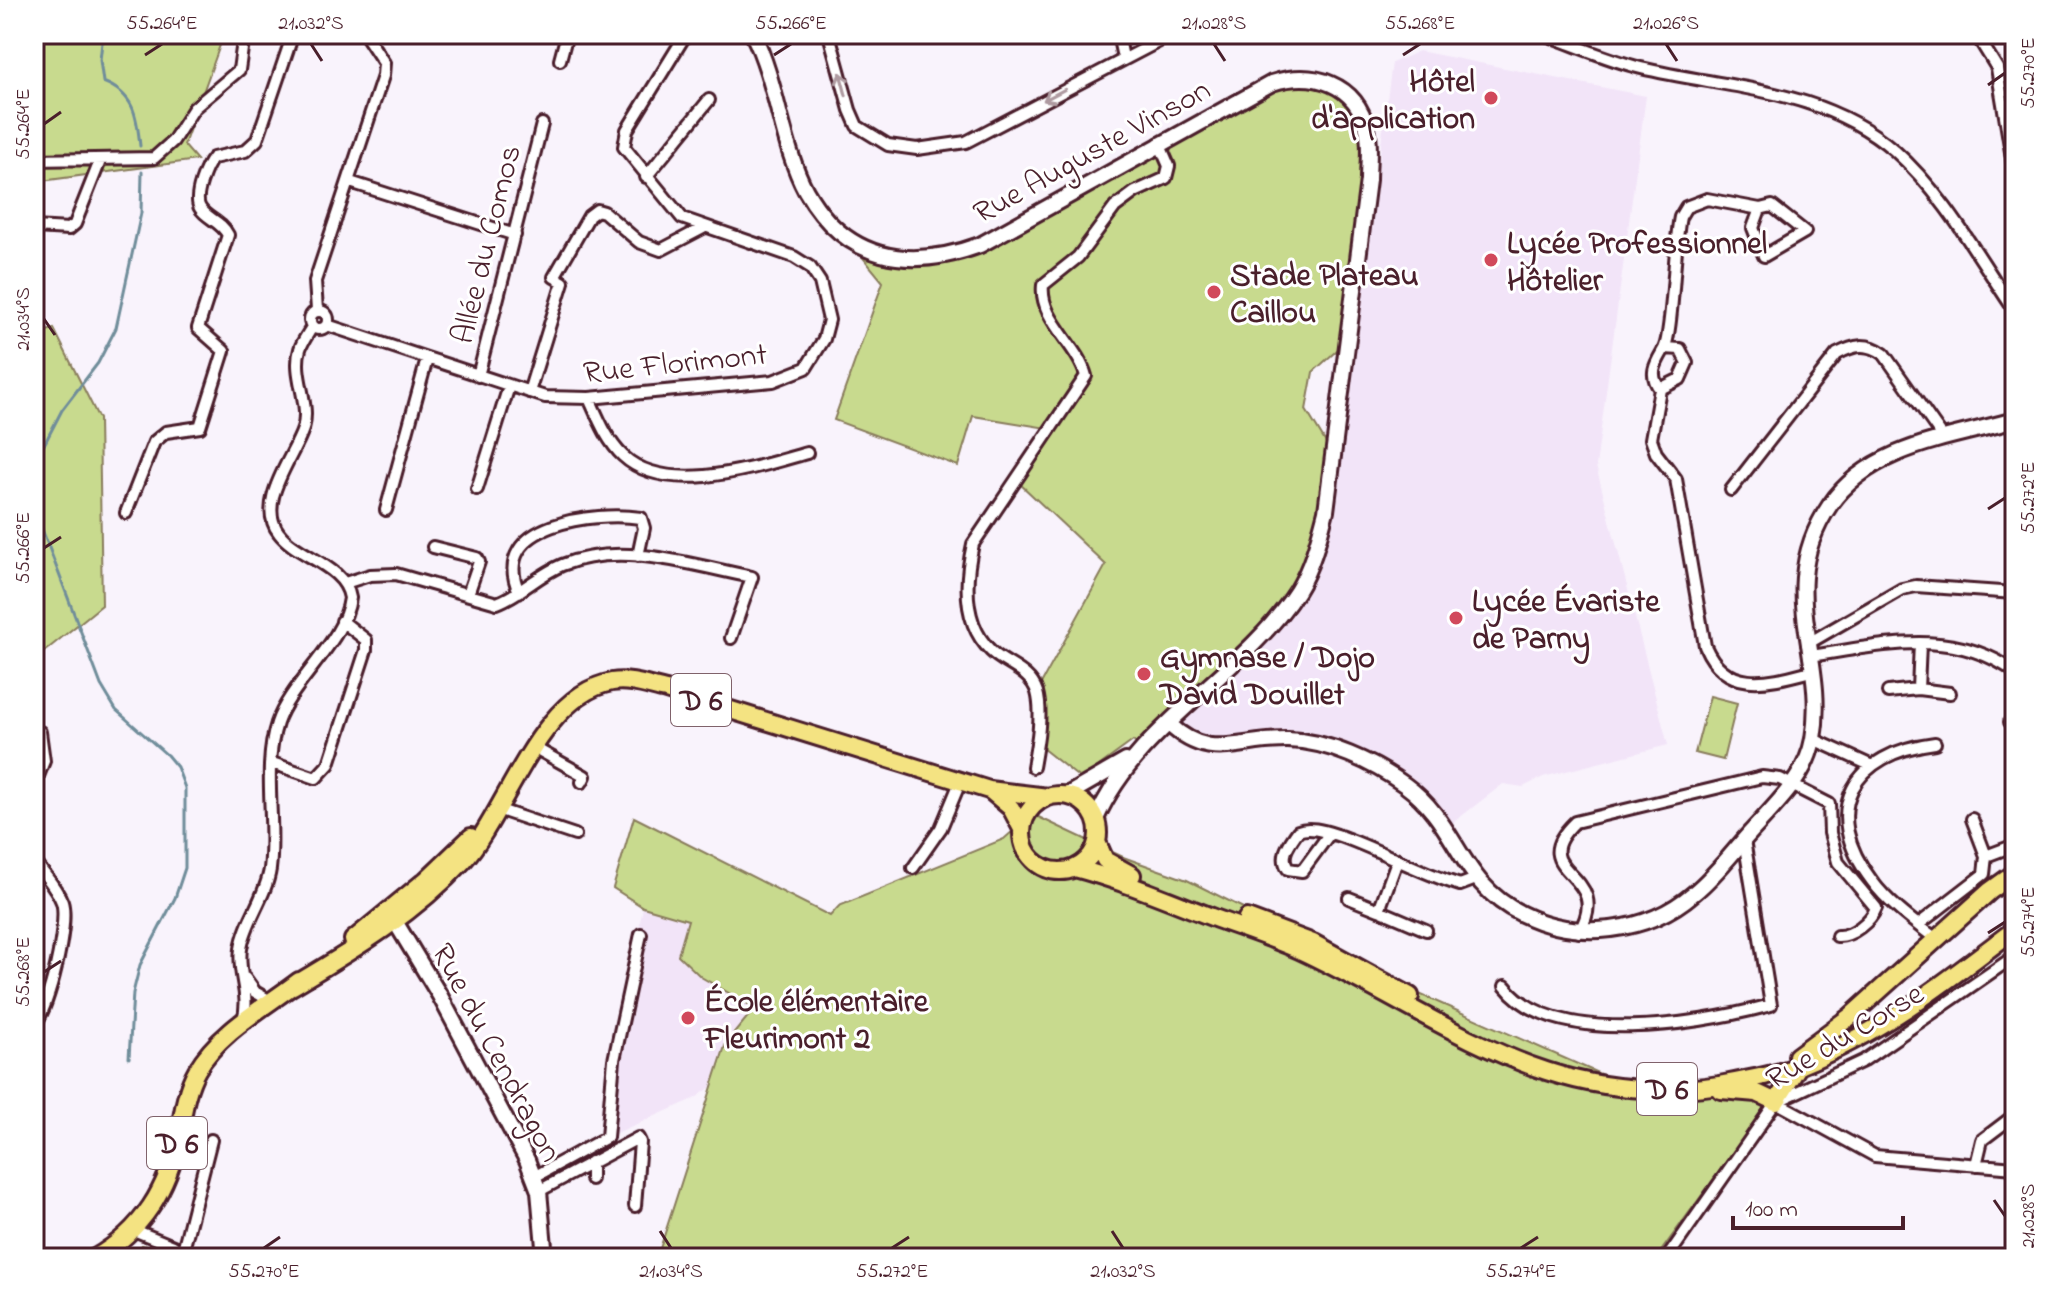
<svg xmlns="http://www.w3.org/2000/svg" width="2049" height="1292" font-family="'Indie Flower',sans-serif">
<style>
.built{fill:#f2e4f8}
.green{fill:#c8da8e;stroke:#897c5c;stroke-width:2}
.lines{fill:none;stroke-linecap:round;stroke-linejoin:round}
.stream{stroke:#6f8d9a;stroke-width:3}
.street-casing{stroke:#4a1f2b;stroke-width:16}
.secondary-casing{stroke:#4a1f2b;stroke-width:20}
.primary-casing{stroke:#4a1f2b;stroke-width:22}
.street{stroke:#fff;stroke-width:10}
.secondary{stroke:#fff;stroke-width:14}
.primary{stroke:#f4e382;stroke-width:16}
.oneway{stroke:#ae9aa0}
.ticks{fill:none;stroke:#4a1f2b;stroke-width:3}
.poi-dot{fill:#d1495b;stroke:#fff;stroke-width:3}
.labels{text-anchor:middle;stroke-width:6;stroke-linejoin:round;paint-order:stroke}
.shield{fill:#fff;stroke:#80626b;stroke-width:2}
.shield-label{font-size:30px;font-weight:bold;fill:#4a1f2b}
.poi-label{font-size:32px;font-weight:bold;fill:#4a1f2b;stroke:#fff;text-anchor:start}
.street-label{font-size:32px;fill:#4a1f2b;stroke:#fff}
.neatline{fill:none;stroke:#4a1f2b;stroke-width:3}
.ticks-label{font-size:20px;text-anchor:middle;fill:#4a1f2b}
</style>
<rect width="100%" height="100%" fill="#f9f3fc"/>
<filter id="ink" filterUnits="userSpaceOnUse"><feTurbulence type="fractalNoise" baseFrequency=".0125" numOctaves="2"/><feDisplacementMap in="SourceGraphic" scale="16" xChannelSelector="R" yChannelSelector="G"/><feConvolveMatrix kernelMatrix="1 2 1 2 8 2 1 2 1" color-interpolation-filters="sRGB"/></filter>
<g filter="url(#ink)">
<path class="built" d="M1419,51L1646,96L1596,466L1668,745L1543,777L1523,787L1503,784L1446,828L1405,785L1304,742L1210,747L1169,724L1315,553L1368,180L1376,181L1392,63Z
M643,907L688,920L701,977L758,1010L766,1049L694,1099L607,1137L614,1060Z"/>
<path class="green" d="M34,34H224L184,145L197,160L34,182Z
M1331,82L1368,132L1346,342L1313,372L1306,410L1332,453L1326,511L1299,588L1144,750L1133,741L1081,779L1037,744V691L1106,565L1018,482L1053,429L973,416L958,466L834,420L883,282L846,237L864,249L949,256L1272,83Z
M54,329L99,419L102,605L34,660V334Z
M1710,696L1737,703L1723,760L1695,753Z
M1032,814L1123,857L1187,880L1392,982L1634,1089L1757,1094L1766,1107L1656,1258H657L726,1043L755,1008L701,977L678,955L688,920L643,907L613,888L634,817L830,916L839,906L1004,839Z
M142,1245L167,1254L166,1258H133Z"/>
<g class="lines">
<path class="stream" d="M103,34L100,60L103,82C134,94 137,115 140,146
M34,464L62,410L98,363L116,328L141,213L142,172
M34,508L101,685L116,710L167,755L177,767L185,788V868L175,898L140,965L133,993L129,1058"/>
<g class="street-casing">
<path id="street" d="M829,34L850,110L857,126L888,145L917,149L966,142L1173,34
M1118,34L1123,58
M1543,34C1575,45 1608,60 1641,68C1729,89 1822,88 1894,150C1944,194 1978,257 2015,311
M1976,34L1997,68L2015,176
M560,60L567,34
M34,160L154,158L173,141L194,108L239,70L244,34
M646,177L709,100
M350,182L515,235
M1760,209L1753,228L1764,256L1805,232L1772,206L1760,209L1707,199L1686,207L1680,217C1674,244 1673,332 1664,349C1656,363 1648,374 1660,389L1651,439L1656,453L1676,479L1705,646C1726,695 1769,682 1811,671
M34,227L69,229L75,224L100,161
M317,310L315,281L383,76L384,63L365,34
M310 320a9 9 0 1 1 18 0a9 9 0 1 1-18 0Z
M327,325L545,397L589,398L773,381L806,368L824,339L829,320L820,282L810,267L794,257L682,218L624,147L627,130L686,34
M478,376L542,124
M1660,389L1680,379L1687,363L1680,349L1665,348
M529,392L563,282L554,277L589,216L597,210L604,212L639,242L661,250L703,228
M589,398C598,418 607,441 623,456C667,497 757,467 807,453
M477,489L509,386
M1731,490L1837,354C1854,345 1867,342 1884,354L1944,439
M386,510L427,359
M126,513L154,442L166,432L200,427L224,351L198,328L228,235C221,221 207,219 200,208C193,197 206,166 213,158L245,151L257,140L293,34
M433,547L477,558L479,562L468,594
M345,583L370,575L396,574L497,603C521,594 538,575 562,565C622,541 691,565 752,577L731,638
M519,592C488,523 596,511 641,518L644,528L638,556
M1920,643L1918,689L1950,693
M1807,644L1902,589L1916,586L2015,593
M1809,656C1881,646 1952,626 2015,672
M1888,692L1918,689
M2010,722L2015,727
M1813,739L1870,765
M1935,743C1853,753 1818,810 1872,881C1888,903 1914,922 1936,939
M535,748L585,776L582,782
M272,763L316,778L329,764L366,650V640L342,621
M1033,767C1037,745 1043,714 1037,692C1030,670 1005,665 991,651C962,623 965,579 973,544L1086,376C1077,344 1039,319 1043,285L1078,257L1115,207L1135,192L1166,178L1169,166L1159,143
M34,786L44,761L40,732
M497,809L575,835
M1330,833L1302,871L1288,869C1279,855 1290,843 1298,831C1309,826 1324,831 1337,835C1379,849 1417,872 1460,885L1476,879
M1986,856L2015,845
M34,860C43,874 56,886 62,902C69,923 49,1009 34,1025
M1397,861L1379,910L1426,930
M913,868L941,828L961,780
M1349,898L1379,910
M1918,925L1984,874L1986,856L1972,819
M1579,932C1616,870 1520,875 1575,822L1762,777L1780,779L1829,804L1830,833L1838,862L1876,908C1871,921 1852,937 1837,936
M245,978L255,992L272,1002
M1505,986C1555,1050 1703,1023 1771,1005L1744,840
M243,1020C251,995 237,974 241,949C245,921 266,897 270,869C276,822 262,768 277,723C291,682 345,641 350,598C345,565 297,557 279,533C255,503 294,457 303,429C311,403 292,375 300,349C302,342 308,334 312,327
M1776,1102L1875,1156L2015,1168
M591,1162V1179
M1976,1165L1982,1140L2015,1115
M534,1177L607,1137L614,1060L641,934
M539,1191L638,1138L640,1142L635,1206
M134,1230L173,1246L182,1254
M181,1258L211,1140
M1667,1258L1776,1102L1863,1061L2015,956"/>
</g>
<g class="secondary-casing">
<path id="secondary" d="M753,34C777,82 782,147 806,191C846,261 909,271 980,245L1272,83C1313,70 1356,83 1367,129C1371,145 1368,164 1368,180L1326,511C1319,538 1312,567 1297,591C1242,676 1137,725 1096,819
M1169,724C1210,763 1238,739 1288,740C1328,741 1373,762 1405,785C1459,824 1458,883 1522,914C1577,941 1647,934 1694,893C1715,876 1732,853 1750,833C1775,805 1806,778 1813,739C1828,655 1773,589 1830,505C1870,446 1951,438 2015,420
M1067,795L1126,761
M396,923L440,996L527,1160L539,1191L545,1258"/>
</g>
<g class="primary-casing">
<path id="primary" d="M991,791L1011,808L1022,829
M1022 833a38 38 0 1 1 76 0a38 38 0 1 1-76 0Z
M1097,842L1105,860L1132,875
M1075,868C1124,881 1170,901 1217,919C1247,930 1279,940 1308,954C1450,1022 1550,1111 1719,1085C1746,1080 1776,1075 1801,1065C1881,1033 1947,981 2015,929
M1247,918L1313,943L1410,996
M353,940L426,880L471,837
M291,987C353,950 413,915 463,861C507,813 539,695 612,682C630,679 648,686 666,690L989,790L1048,797
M1797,1056L1851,1016L1990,891L2015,873
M1721,1090L1757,1093L1776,1102L1798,1067
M95,1258C143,1230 168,1189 179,1135C183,1113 186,1089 197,1070C219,1032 265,1007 299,981"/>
</g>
<use href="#street" class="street"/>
<use href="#secondary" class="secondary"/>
<use href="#primary" class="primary"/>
</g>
<defs><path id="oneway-shaft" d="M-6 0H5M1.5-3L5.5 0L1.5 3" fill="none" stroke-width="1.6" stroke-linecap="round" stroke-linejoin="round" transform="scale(2)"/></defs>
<g class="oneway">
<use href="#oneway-shaft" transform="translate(843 84) rotate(-105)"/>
<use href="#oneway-shaft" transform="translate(1054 95) rotate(152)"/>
</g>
</g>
<path class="ticks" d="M311,44L322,61M1214,44L1225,61M1666,44L1677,61M145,55L162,44M774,55L791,44M1403,55L1420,44M1988,85L2005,73M44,124L61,112M44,319L55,335M1988,509L2005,498M44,548L61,537M1988,933L2005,922M44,972L61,961M1994,1200L2005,1216M660,1231L671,1248M1112,1231L1123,1248M264,1248L280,1237M892,1248L909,1237M1521,1248L1538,1237"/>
<g class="poi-dot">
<circle cx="1491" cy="98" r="8"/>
<circle cx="1491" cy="260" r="8"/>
<circle cx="1214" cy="292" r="8"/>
<circle cx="1456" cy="618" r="8"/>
<circle cx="1144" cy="674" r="8"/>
<circle cx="688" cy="1018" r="8"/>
</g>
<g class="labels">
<g class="shield">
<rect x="671" y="674" width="60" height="52" rx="6"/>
<rect x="1637" y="1063" width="60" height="52" rx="6"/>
<rect x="147" y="1117" width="60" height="52" rx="6"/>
</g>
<g class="shield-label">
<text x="701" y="710">D 6</text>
<text x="1667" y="1099">D 6</text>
<text x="177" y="1153">D 6</text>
</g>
<g class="poi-label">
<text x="1475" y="91" text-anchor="end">Hôtel<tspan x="1475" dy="37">d'application</tspan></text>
<text x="1507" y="253">Lycée Professionnel<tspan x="1507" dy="37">Hôtelier</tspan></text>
<text x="1230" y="285">Stade Plateau<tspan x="1230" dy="37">Caillou</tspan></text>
<text x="1472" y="611">Lycée Évariste<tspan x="1472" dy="37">de Parny</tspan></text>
<text x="1160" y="667">Gymnase / Dojo<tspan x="1160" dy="37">David Douillet</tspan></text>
<text x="704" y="1011">École élémentaire<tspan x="704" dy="37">Fleurimont 2</tspan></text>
</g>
<g class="street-label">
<text transform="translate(1091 150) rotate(-29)" y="11">Rue Auguste Vinson</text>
<text transform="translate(485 244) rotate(-76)" y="11">Allée du Comos</text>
<text transform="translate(675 362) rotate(-6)" y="11">Rue Florimont</text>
<text transform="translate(1844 1035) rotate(-31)" y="11">Rue du Corse</text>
<text transform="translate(498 1052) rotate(62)" y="11">Rue du Cendragon</text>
</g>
</g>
<rect width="2049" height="1292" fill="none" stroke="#fff" stroke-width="88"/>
<path d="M1733 1216v12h170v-12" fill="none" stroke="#4a1f2b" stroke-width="4"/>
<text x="1745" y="1216" font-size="24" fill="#4a1f2b" stroke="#ffffff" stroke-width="6" paint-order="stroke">100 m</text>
<rect x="44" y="44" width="1961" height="1204" class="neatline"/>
<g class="ticks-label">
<text x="162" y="29">55.264°E</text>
<text x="311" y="29">21.032°S</text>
<text x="791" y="29">55.266°E</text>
<text x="1214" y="29">21.028°S</text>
<text x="1420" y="29">55.268°E</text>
<text x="1666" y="29">21.026°S</text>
<text transform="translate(2027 73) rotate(-90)" y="7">55.270°E</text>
<text transform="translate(22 124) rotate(-90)" y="7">55.264°E</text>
<text transform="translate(22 319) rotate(-90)" y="7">21.034°S</text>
<text transform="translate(2027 498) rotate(-90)" y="7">55.272°E</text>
<text transform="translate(22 548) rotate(-90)" y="7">55.266°E</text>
<text transform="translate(2027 922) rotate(-90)" y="7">55.274°E</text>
<text transform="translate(22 972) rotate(-90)" y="7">55.268°E</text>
<text transform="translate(2027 1216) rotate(-90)" y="7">21.028°S</text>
<text x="264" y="1277">55.270°E</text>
<text x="671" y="1277">21.034°S</text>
<text x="892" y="1277">55.272°E</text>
<text x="1123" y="1277">21.032°S</text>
<text x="1521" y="1277">55.274°E</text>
</g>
</svg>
